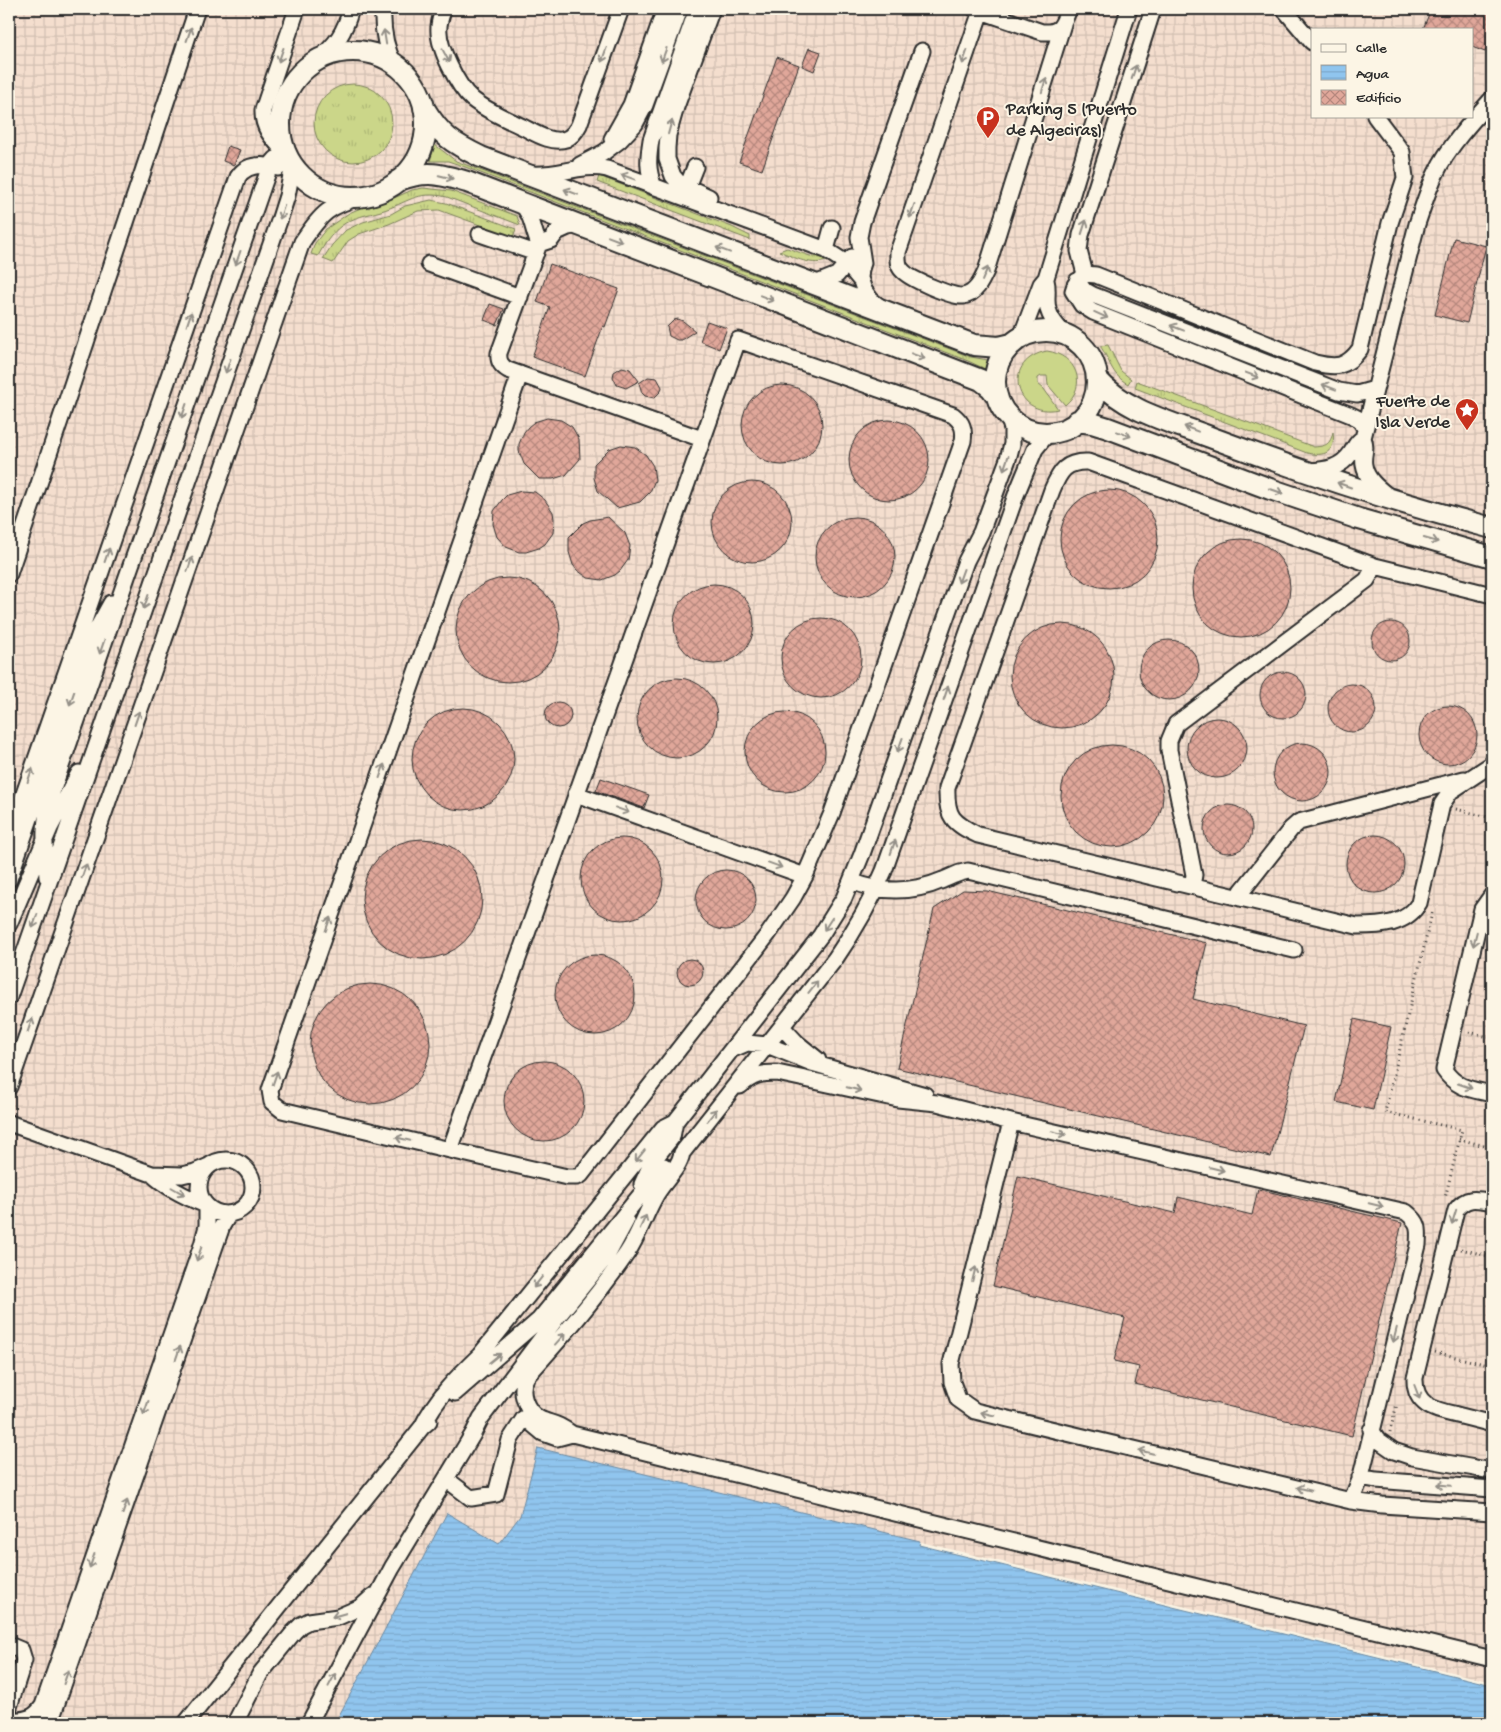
<svg xmlns="http://www.w3.org/2000/svg" width="1501" height="1732" font-family="'Gochi Hand',sans-serif">
<style>
.industrial{fill:url(#industrial-grid);fill-rule:evenodd}
.grass{fill:url(#grass-tufts);stroke:#7b805a}
.garden{fill:#cbd689;stroke:#7b805a}
.water{fill:url(#water-rules);stroke:#6887a0}
.building{fill:url(#building-cross-hatch);stroke:#2b2b2b}
.lines{fill:none;stroke-linecap:round;stroke-linejoin:round}
.minor-casing{stroke:#2b2b2b;stroke-width:19}
.major-casing{stroke:#2b2b2b;stroke-width:24}
.path{stroke:#2b2b2b;stroke-width:3;stroke-dasharray:1 4;stroke-linecap:butt}
.minor{stroke:#fcf5e5;stroke-width:15}
.major{stroke:#fcf5e5;stroke-width:20}
.oneway{stroke:#949088}
.labels{text-anchor:middle;stroke-width:4;stroke-linejoin:round;paint-order:stroke}
.poi-label{font-size:18px;fill:#2b2b2b;stroke:#fcf5e5;text-anchor:start}
</style>
<defs>
<pattern id="industrial-grid" width="8" height="8" patternUnits="userSpaceOnUse" patternTransform="scale(1.25)"><rect width="8" height="8" fill="#f4dece"/><path d="M0 4h8M4 0v8" fill="none" stroke="#d1bfb1"/></pattern>
<pattern id="grass-tufts" width="24" height="20" patternUnits="userSpaceOnUse" patternTransform="scale(1.25)"><rect width="24" height="20" fill="#cbd689"/><path d="M3 7l-1-3M5 7V3M7 7l1-3M15 17l-1-3M17 17v-4M19 17l1-3" fill="none" stroke="#aeb876"/></pattern>
<pattern id="water-rules" width="6" height="5" patternUnits="userSpaceOnUse" patternTransform="scale(1.25)"><rect width="6" height="5" fill="#90c5ee"/><path d="M0 2.5h6" fill="none" stroke="#7ca9cc"/></pattern>
<pattern id="building-cross-hatch" width="8" height="8" patternUnits="userSpaceOnUse" patternTransform="scale(1.25)"><rect width="8" height="8" fill="#e0a79a"/><path d="M0 0l8 8M0 8l8-8" fill="none" stroke="#b6887e"/></pattern>
</defs>
<rect width="100%" height="100%" fill="#fcf5e5"/>
<filter id="ink" filterUnits="userSpaceOnUse"><feTurbulence type="fractalNoise" baseFrequency=".02" numOctaves="2"/><feDisplacementMap in="SourceGraphic" scale="10" xChannelSelector="R" yChannelSelector="G"/><feConvolveMatrix kernelMatrix="1 2 1 2 8 2 1 2 1" color-interpolation-filters="sRGB"/></filter>
<g filter="url(#ink)">
<path class="industrial" d="M9,9H1492V1682L538,1448L520,1516L499,1545L447,1513L335,1723H9ZM1312,29H1472V116H1312Z"/>
<path class="grass" d="M314 123a39 39 0 1 1 78 0a39 39 0 1 1-78 0Z
M435,145L456,161L971,357L988,360L985,369L968,361L460,165L448,161H430Z
M599,176L732,227L750,236V240L597,182Z
M423,188L451,191L517,216L520,225L447,197C416,190 408,203 381,211C367,215 353,217 341,226C331,234 324,245 318,256L311,254L315,243L326,229L349,213L363,207L385,202L412,190Z
M431,200L446,203L516,229L513,237L439,210L418,211L389,224L359,234L348,241L333,263L323,259L332,245L346,230L363,222L391,214L405,206Z
M787,248L813,257L822,256L830,260C811,267 796,258 779,251Z
M1108,345L1121,371L1131,379L1128,384C1110,374 1111,361 1100,346Z
M1137,381L1314,447C1326,446 1330,445 1333,432C1336,453 1324,457 1307,453L1135,388Z"/>
<path class="garden" d="M1047,351C1076,355 1089,385 1065,405L1048,385L1047,376H1041L1038,378V384L1044,389L1058,409C1015,419 1000,360 1047,351Z"/>
<path class="water" d="M538,1448L920,1541L919,1545L1492,1685V1723H335L447,1513L499,1544L520,1516Z"/>
<path class="building" d="M1431,9H1492V34L1485,52L1472,47V29H1423Z
M809,48L821,52L814,71L802,66Z
M777,57L799,65L762,170L739,162Z
M228,146L240,150L234,165L223,161Z
M1454,238L1486,246L1467,323L1435,315Z
M550,264L619,289L605,327L603,326L585,376L532,357L550,307L537,302Z
M490,304L504,309L497,325L484,320Z
M678,319L683,321L695,331L681,340H677L669,336L667,327L674,320Z
M707,321L727,328L719,349L700,341Z
M622,367L630,369L639,381L626,388L617,385L613,377L614,372Z
M648,377L657,378L662,387L661,391L654,398L645,396L642,393L639,383Z
M742 425a40 40 0 1 1 80 0a40 40 0 1 1-80 0Z
M547,418L561,420L572,427L579,439L580,459L566,475L553,479H539L524,464L519,451V444L524,432L528,427L534,422Z
M849 460a40 40 0 1 1 80 0a40 40 0 1 1-80 0Z
M621,445L635,447L646,455L653,466L655,480L650,492L640,502L617,508L598,491L594,478V464L609,449Z
M712 522a40 40 0 1 1 80 0a40 40 0 1 1-80 0Z
M1060 539a49 49 0 1 1 98 0a49 49 0 1 1-98 0Z
M521,491L535,492L545,500L553,512L554,519L553,533L545,544L539,548L526,552H519L506,547L497,537L493,524L494,511L502,500L507,495Z
M608,517L625,533L630,546L628,560L620,571L615,575L602,580L588,578L577,570L573,565L569,552V537L583,523L590,520Z
M815 557a40 40 0 1 1 80 0a40 40 0 1 1-80 0Z
M1192 588a49 49 0 1 1 98 0a49 49 0 1 1-98 0Z
M456 630a52 52 0 1 1 104 0a52 52 0 1 1-104 0Z
M674 624a40 40 0 1 1 80 0a40 40 0 1 1-80 0Z
M781 658a40 40 0 1 1 80 0a40 40 0 1 1-80 0Z
M1372 641a19 19 0 1 1 38 0a19 19 0 1 1-38 0Z
M1010 676a52 52 0 1 1 104 0a52 52 0 1 1-104 0Z
M1139 670a30 30 0 1 1 60 0a30 30 0 1 1-60 0Z
M1260 695a23 23 0 1 1 46 0a23 23 0 1 1-46 0Z
M637 718a40 40 0 1 1 80 0a40 40 0 1 1-80 0Z
M1328 708a24 24 0 1 1 48 0a24 24 0 1 1-48 0Z
M545 715a13 13 0 1 1 26 0a13 13 0 1 1-26 0Z
M1419 735a29 29 0 1 1 58 0a29 29 0 1 1-58 0Z
M412 759a51 51 0 1 1 102 0a51 51 0 1 1-102 0Z
M745 752a40 40 0 1 1 80 0a40 40 0 1 1-80 0Z
M1187 748a30 30 0 1 1 60 0a30 30 0 1 1-60 0Z
M1273 772a29 29 0 1 1 58 0a29 29 0 1 1-58 0Z
M1061 796a51 51 0 1 1 102 0a51 51 0 1 1-102 0Z
M601,778L649,795L644,808L596,791Z
M1204 829a24 24 0 1 1 48 0a24 24 0 1 1-48 0Z
M1346 864a29 29 0 1 1 58 0a29 29 0 1 1-58 0Z
M581 879a41 41 0 1 1 82 0a41 41 0 1 1-82 0Z
M362 899a60 60 0 1 1 120 0a60 60 0 1 1-120 0Z
M696 900a30 30 0 1 1 60 0a30 30 0 1 1-60 0Z
M963,890L987,891L1207,943L1193,999L1304,1026L1271,1157L897,1068L934,909Z
M555 995a40 40 0 1 1 80 0a40 40 0 1 1-80 0Z
M677 972a13 13 0 1 1 26 0a13 13 0 1 1-26 0Z
M310 1044a60 60 0 1 1 120 0a60 60 0 1 1-120 0Z
M1354,1019L1391,1027L1373,1110L1336,1102Z
M504 1101a40 40 0 1 1 80 0a40 40 0 1 1-80 0Z
M1018,1176L1175,1213L1178,1197L1252,1215L1258,1189L1402,1223L1352,1436L1135,1384L1139,1367L1114,1361L1125,1318L993,1286Z
M586,1245L587,1246L544,1299V1298Z"/>
<g class="lines">
<g class="minor-casing">
<path id="minor" d="M383,9C382,29 385,47 394,64
M443,9C442,15 439,21 439,27C437,46 458,87 472,99C487,111 506,119 523,127C535,133 552,144 566,139C573,136 576,131 579,125L621,9
M975,9L1042,32C1062,33 1062,25 1069,9
M1284,9L1312,42
M981,11L898,252C898,258 897,265 902,270C909,279 952,297 963,296C976,294 982,280 986,271L1063,24
M318,60C337,43 344,34 351,9
M612,139L631,105L665,9
M286,153C274,140 262,129 263,110L297,9
M580,165L603,153L619,141L635,124L645,105L680,9
M531,174C557,177 581,163 607,169L826,250L846,263L861,281
M654,187C647,169 648,159 651,140L697,9
M687,187L695,167
M709,197L679,183L673,176L667,159V148L668,135L676,107L712,9
M520,203C533,214 532,229 539,244L551,240L557,232L568,227L579,225
M480,234L536,253
M539,244L499,353C498,361 501,366 508,370L702,439
M826,250L832,228
M429,264L520,297
M1085,274L1079,251L1081,235L1153,9
M1046,280C1048,287 1047,292 1047,300C1047,315 1055,324 1065,335
M1077,281L1084,290L1093,295L1339,391L1357,394L1375,389
M815,284L837,275L852,257
M880,307L871,300L864,290L860,278L861,269L863,263L859,237L862,222L922,51
M1021,337L1041,284L1046,278L1129,9
M738,340L953,415C962,422 965,429 963,441L832,813L805,876L793,898L769,933L581,1175L577,1177H567L450,1150Z
M1365,428L1359,419L1351,415L1093,312L1082,305L1073,291L1075,285L1085,274L1096,275L1315,363C1336,368 1346,368 1360,349L1390,223L1405,178L1402,152L1375,116
M1049,432L1035,449L1016,495L884,871C871,902 855,930 835,959L682,1153C679,1169 664,1181 656,1195C645,1214 639,1235 627,1253C597,1297 562,1337 527,1376C518,1390 525,1411 540,1419C546,1422 553,1423 559,1426C563,1428 568,1431 572,1434L1492,1659
M1363,438C1368,449 1362,454 1364,465C1366,479 1378,488 1388,496
M1309,471C1326,470 1341,468 1351,453C1355,447 1356,442 1363,438L1417,224C1423,207 1428,189 1436,173C1449,146 1472,121 1492,99
M9,574L197,9
M1492,595L1375,566L1088,462C1066,461 1060,471 1052,490L947,788C946,817 953,823 978,835L1357,926C1381,926 1406,925 1419,903L1442,804L1451,791L1492,764
M576,794L805,876
M9,837L238,177C247,163 263,164 278,168
M47,877C45,846 42,826 51,795L270,166L276,159L288,157
M9,879L94,634L111,603
M851,881C881,893 913,893 943,880C954,876 956,873 968,871L1294,950
M1192,886L1194,875L1169,750V741L1176,724L1367,580L1375,566
M1492,895L1482,909L1444,1070C1457,1089 1471,1089 1492,1094
M1240,898L1242,891L1291,829L1299,822L1464,779
M9,924L50,828L79,773
M9,997L279,221L287,196L293,165
M782,1027L797,1043L818,1060
M733,1049L747,1043L767,1045L812,1063L925,1095
M740,1086C753,1075 760,1073 777,1073L898,1099L937,1103L1011,1122L1406,1212C1420,1223 1419,1228 1418,1245L1360,1480L1351,1501
M9,1087L302,242C322,212 329,206 363,196
M1011,1122L951,1364L952,1382L958,1399L975,1411L1351,1501L1382,1505L1492,1512
M9,1123L152,1174L182,1175L195,1172L209,1166
M450,1150L282,1110L272,1102L270,1090L520,374
M199 1187a27 27 0 1 1 54 0a27 27 0 1 1-54 0Z
M152,1174C166,1187 188,1198 206,1205
M642,1184L652,1162L672,1137L675,1122
M1492,1202C1477,1199 1466,1196 1456,1210L1415,1378C1414,1406 1435,1410 1457,1415C1469,1418 1481,1421 1492,1424
M455,1393L539,1320L664,1166
M525,1418L543,1433L557,1438L572,1434
M422,1427C436,1398 457,1377 480,1355L663,1128L675,1122L821,935L844,898L862,854L966,561L981,532L1008,459L1012,444V429L1008,416
M1371,1430L1378,1440L1394,1451L1412,1457L1492,1471
M1360,1477L1376,1480L1492,1489
M446,1479L471,1498L496,1494L510,1440L524,1418
M9,1645L21,1650L24,1660L9,1707
M9,1721C24,1719 32,1721 42,1707
M37,1723L202,1245L207,1226V1207
M50,1723L222,1226L229,1214
M186,1723L422,1427L429,1421
M235,1723L260,1674L294,1632L301,1625L309,1621L338,1617L361,1607L373,1596
M309,1723L392,1568L473,1434L481,1418L559,1315L607,1256L626,1221"/>
</g>
<g class="major-casing">
<path id="major" d="M280 124a73 73 0 1 1 146 0a73 73 0 1 1-146 0Z
M424,108C441,136 452,143 481,157L974,345L999,347L1012,344
M399,180C427,170 440,174 467,182L981,380L991,388L997,396
M995 382a51 51 0 1 1 102 0a51 51 0 1 1-102 0Z
M1097,379C1125,411 1171,422 1210,437C1303,472 1397,503 1492,528
M1077,421L1092,423L1108,428L1270,489L1359,519L1492,557"/>
</g>
<path class="path" d="M1456,809L1492,818
M1432,913L1385,1112L1462,1130L1445,1198
M1469,1032L1492,1038
M1459,1139L1492,1148
M1461,1249L1492,1257
M1435,1352L1492,1366
M1390,1432L1397,1404"/>
<use href="#minor" class="minor"/>
<use href="#major" class="major"/>
</g>
<defs><path id="oneway-shaft" d="M-6 0H5M1.5-3L5.5 0L1.5 3" fill="none" stroke-width="1.6" stroke-linecap="round" stroke-linejoin="round" transform="scale(1.25)"/></defs>
<g class="oneway">
<use href="#oneway-shaft" transform="translate(189 34) rotate(-71)"/>
<use href="#oneway-shaft" transform="translate(385 37) rotate(-99)"/>
<use href="#oneway-shaft" transform="translate(281 55) rotate(109)"/>
<use href="#oneway-shaft" transform="translate(604 55) rotate(110)"/>
<use href="#oneway-shaft" transform="translate(664 55) rotate(110)"/>
<use href="#oneway-shaft" transform="translate(446 56) rotate(62)"/>
<use href="#oneway-shaft" transform="translate(965 57) rotate(109)"/>
<use href="#oneway-shaft" transform="translate(1134 72) rotate(-72)"/>
<use href="#oneway-shaft" transform="translate(1044 85) rotate(-73)"/>
<use href="#oneway-shaft" transform="translate(670 127) rotate(-75)"/>
<use href="#oneway-shaft" transform="translate(446 177) rotate(13)"/>
<use href="#oneway-shaft" transform="translate(628 177) rotate(-160)"/>
<use href="#oneway-shaft" transform="translate(571 192) rotate(-159)"/>
<use href="#oneway-shaft" transform="translate(912 211) rotate(109)"/>
<use href="#oneway-shaft" transform="translate(282 212) rotate(108)"/>
<use href="#oneway-shaft" transform="translate(1084 227) rotate(-72)"/>
<use href="#oneway-shaft" transform="translate(615 239) rotate(21)"/>
<use href="#oneway-shaft" transform="translate(723 250) rotate(-159)"/>
<use href="#oneway-shaft" transform="translate(238 258) rotate(109)"/>
<use href="#oneway-shaft" transform="translate(985 274) rotate(-67)"/>
<use href="#oneway-shaft" transform="translate(767 298) rotate(21)"/>
<use href="#oneway-shaft" transform="translate(1101 315) rotate(24)"/>
<use href="#oneway-shaft" transform="translate(189 319) rotate(-71)"/>
<use href="#oneway-shaft" transform="translate(1177 328) rotate(-159)"/>
<use href="#oneway-shaft" transform="translate(918 356) rotate(21)"/>
<use href="#oneway-shaft" transform="translate(228 366) rotate(109)"/>
<use href="#oneway-shaft" transform="translate(1252 375) rotate(21)"/>
<use href="#oneway-shaft" transform="translate(1329 387) rotate(-159)"/>
<use href="#oneway-shaft" transform="translate(184 411) rotate(109)"/>
<use href="#oneway-shaft" transform="translate(1191 429) rotate(-159)"/>
<use href="#oneway-shaft" transform="translate(1124 434) rotate(20)"/>
<use href="#oneway-shaft" transform="translate(1006 463) rotate(109)"/>
<use href="#oneway-shaft" transform="translate(1344 485) rotate(-161)"/>
<use href="#oneway-shaft" transform="translate(1276 491) rotate(19)"/>
<use href="#oneway-shaft" transform="translate(1431 540) rotate(16)"/>
<use href="#oneway-shaft" transform="translate(107 555) rotate(-71)"/>
<use href="#oneway-shaft" transform="translate(190 564) rotate(-71)"/>
<use href="#oneway-shaft" transform="translate(961 576) rotate(110)"/>
<use href="#oneway-shaft" transform="translate(146 602) rotate(109)"/>
<use href="#oneway-shaft" transform="translate(102 647) rotate(109)"/>
<use href="#oneway-shaft" transform="translate(946 693) rotate(-71)"/>
<use href="#oneway-shaft" transform="translate(72 698) rotate(109)"/>
<use href="#oneway-shaft" transform="translate(137 718) rotate(-71)"/>
<use href="#oneway-shaft" transform="translate(900 745) rotate(110)"/>
<use href="#oneway-shaft" transform="translate(382 771) rotate(-71)"/>
<use href="#oneway-shaft" transform="translate(30 775) rotate(-71)"/>
<use href="#oneway-shaft" transform="translate(622 810) rotate(20)"/>
<use href="#oneway-shaft" transform="translate(893 847) rotate(-71)"/>
<use href="#oneway-shaft" transform="translate(775 865) rotate(20)"/>
<use href="#oneway-shaft" transform="translate(84 871) rotate(-71)"/>
<use href="#oneway-shaft" transform="translate(35 921) rotate(109)"/>
<use href="#oneway-shaft" transform="translate(328 924) rotate(-71)"/>
<use href="#oneway-shaft" transform="translate(828 924) rotate(123)"/>
<use href="#oneway-shaft" transform="translate(1475 939) rotate(104)"/>
<use href="#oneway-shaft" transform="translate(813 987) rotate(-52)"/>
<use href="#oneway-shaft" transform="translate(30 1025) rotate(-71)"/>
<use href="#oneway-shaft" transform="translate(275 1078) rotate(-71)"/>
<use href="#oneway-shaft" transform="translate(1465 1086) rotate(19)"/>
<use href="#oneway-shaft" transform="translate(854 1089) rotate(13)"/>
<use href="#oneway-shaft" transform="translate(712 1115) rotate(-52)"/>
<use href="#oneway-shaft" transform="translate(1059 1133) rotate(13)"/>
<use href="#oneway-shaft" transform="translate(403 1139) rotate(-167)"/>
<use href="#oneway-shaft" transform="translate(640 1156) rotate(129)"/>
<use href="#oneway-shaft" transform="translate(1217 1169) rotate(13)"/>
<use href="#oneway-shaft" transform="translate(178 1191) rotate(30)"/>
<use href="#oneway-shaft" transform="translate(1376 1205) rotate(13)"/>
<use href="#oneway-shaft" transform="translate(1454 1217) rotate(107)"/>
<use href="#oneway-shaft" transform="translate(643 1222) rotate(-65)"/>
<use href="#oneway-shaft" transform="translate(199 1254) rotate(109)"/>
<use href="#oneway-shaft" transform="translate(974 1274) rotate(-76)"/>
<use href="#oneway-shaft" transform="translate(538 1282) rotate(128)"/>
<use href="#oneway-shaft" transform="translate(1395 1335) rotate(104)"/>
<use href="#oneway-shaft" transform="translate(560 1339) rotate(-48)"/>
<use href="#oneway-shaft" transform="translate(178 1353) rotate(-71)"/>
<use href="#oneway-shaft" transform="translate(495 1358) rotate(-39)"/>
<use href="#oneway-shaft" transform="translate(1417 1392) rotate(69)"/>
<use href="#oneway-shaft" transform="translate(146 1408) rotate(109)"/>
<use href="#oneway-shaft" transform="translate(988 1414) rotate(-167)"/>
<use href="#oneway-shaft" transform="translate(1146 1452) rotate(-167)"/>
<use href="#oneway-shaft" transform="translate(1444 1485) rotate(-175)"/>
<use href="#oneway-shaft" transform="translate(1304 1489) rotate(-167)"/>
<use href="#oneway-shaft" transform="translate(125 1507) rotate(-71)"/>
<use href="#oneway-shaft" transform="translate(92 1561) rotate(109)"/>
<use href="#oneway-shaft" transform="translate(339 1615) rotate(164)"/>
<use href="#oneway-shaft" transform="translate(66 1677) rotate(-71)"/>
<use href="#oneway-shaft" transform="translate(332 1680) rotate(-62)"/>
</g>
</g>
<defs>
<g id="parking-pin" transform="scale(1.25)"><path d="M0 17L-7.5 6A9.5 9.5 0 1 1 7.5 6Z" fill="#c8321e" stroke="#fcf5e5"/><path d="M-3.5-5.5H1a3.5 3.5 0 0 1 0 7H-1V5.5H-3.5ZM-1-3.4V-.6H.8a1.4 1.4 0 0 0 0-2.8Z" fill="#fff"/></g>
<g id="sight-pin" transform="scale(1.25)"><path d="M0 17L-7.5 6A9.5 9.5 0 1 1 7.5 6Z" fill="#c8321e" stroke="#fcf5e5"/><path d="M0-6L1.8-2.2L6-1.7L2.9 1.2L3.7 5.4L0 3.3L-3.7 5.4L-2.9 1.2L-6-1.7L-1.8-2.2Z" fill="#fff"/></g>
</defs>
<g fill-rule="evenodd">
<use href="#parking-pin" x="988" y="118"/>
<use href="#sight-pin" x="1467" y="410"/>
</g>
<g class="labels">
<g class="poi-label">
<text x="1006" y="114">Parking 5 (Puerto<tspan x="1006" dy="21">de Algeciras)</tspan></text>
<text x="1450" y="406" text-anchor="end">Fuerte de<tspan x="1450" dy="21">Isla Verde</tspan></text>
</g>
</g>
<rect width="1501" height="1732" fill="none" stroke="#fcf5e5" stroke-width="30"/>
<rect x="15" y="15" width="1471" height="1702" fill="none" stroke="#2b2b2b" stroke-width="2" filter="url(#ink)"/>
<rect x="1311" y="28" width="162" height="90" fill="#fcf5e5" stroke="#a8a49b"/>
<rect x="1321" y="44" width="25" height="8" fill="#fcf5e5" stroke="#a8a49b"/>
<text x="1356" y="52" font-size="15" fill="#2b2b2b">Calle</text>
<rect x="1321" y="65" width="25" height="15" fill="url(#water-rules)" stroke="#a8a49b"/>
<text x="1356" y="78" font-size="15" fill="#2b2b2b">Agua</text>
<rect x="1321" y="90" width="25" height="15" fill="url(#building-cross-hatch)" stroke="#a8a49b"/>
<text x="1356" y="102" font-size="15" fill="#2b2b2b">Edificio</text>
</svg>
